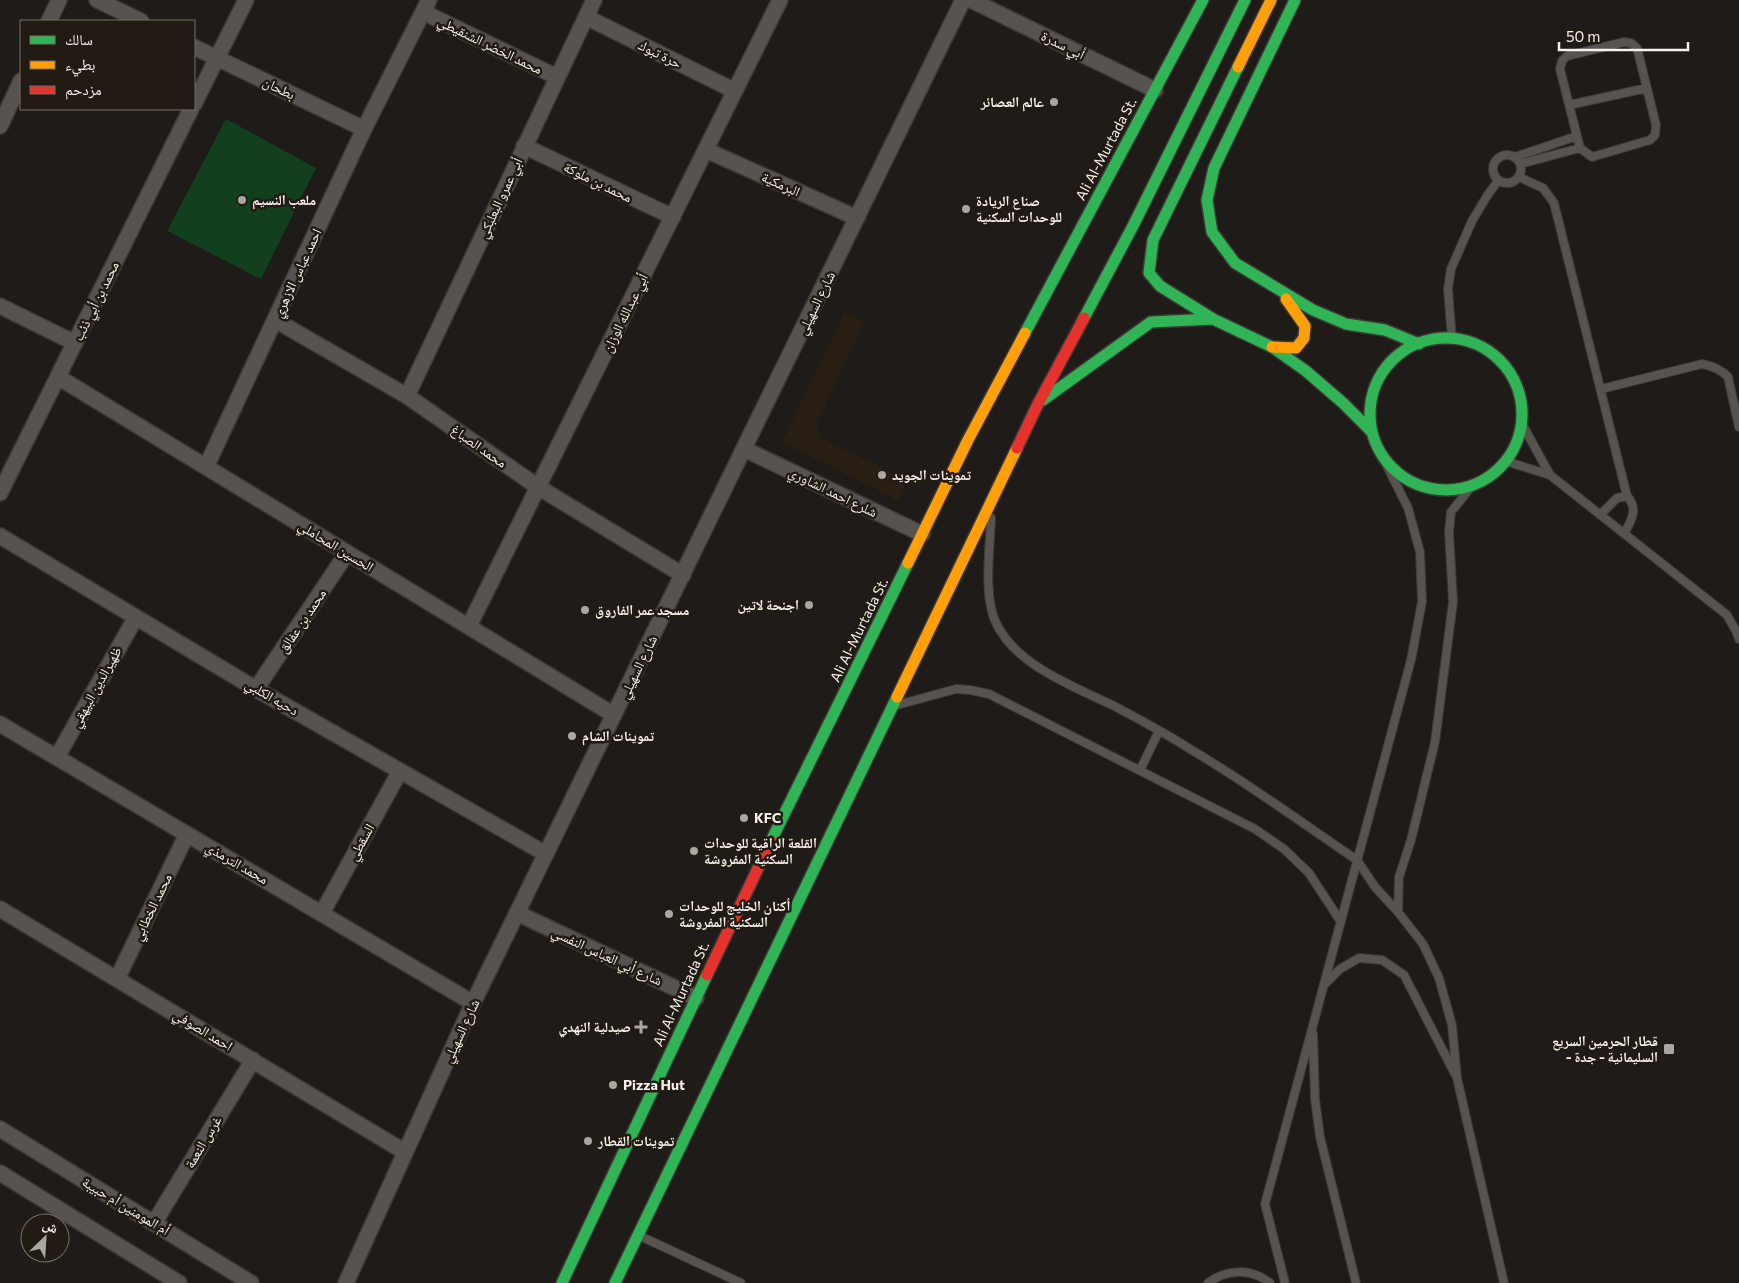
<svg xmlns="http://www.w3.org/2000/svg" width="1739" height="1283" font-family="Commissioner,'Noto Naskh Arabic',sans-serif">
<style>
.built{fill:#2a1f15}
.green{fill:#12401f}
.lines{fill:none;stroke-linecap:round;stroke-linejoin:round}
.lane-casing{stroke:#3b3836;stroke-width:10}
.street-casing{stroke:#3b3836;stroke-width:18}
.fast-casing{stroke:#3b3836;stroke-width:14}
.slow-casing{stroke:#3b3836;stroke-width:14}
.jam-casing{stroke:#3b3836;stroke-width:14}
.lane{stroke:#565351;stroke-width:8}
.street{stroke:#565351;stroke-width:15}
.fast{stroke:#30b455;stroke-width:11}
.slow{stroke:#ff9f0a;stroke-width:11}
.jam{stroke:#e5322d;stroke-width:11}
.poi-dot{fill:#aaa6a2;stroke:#221b14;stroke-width:2}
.labels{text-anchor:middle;stroke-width:5;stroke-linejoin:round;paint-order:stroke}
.street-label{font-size:14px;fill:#f6f1ec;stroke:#221b14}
.poi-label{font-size:14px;font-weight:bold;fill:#f6f1ec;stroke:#221b14;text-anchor:start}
</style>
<rect width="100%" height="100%" fill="#1e1b18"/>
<path class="built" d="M845,312L864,322L817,423L819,437L908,480L898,501L782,442Z"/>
<path class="green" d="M226,119L316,168L261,279L167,231Z"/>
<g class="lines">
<g class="lane-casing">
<path id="lane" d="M1624,42L1631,43L1637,48L1656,125L1655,135L1650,140L1592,157L1580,148L1560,69L1562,61L1567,56Z
M1569,105L1647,88
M1493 169a14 14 0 1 1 28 0a14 14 0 1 1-28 0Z
M1515,157L1577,136
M1520,164L1580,148
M1519,177L1543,188L1554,203L1627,496C1639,509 1631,521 1624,534
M1452,340L1448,289L1451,269L1472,221L1487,196L1498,181
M1601,389L1702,364C1713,366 1721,369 1728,377L1739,427
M1521,422L1550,475L1727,615L1736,631L1739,639
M1505,461L1550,475
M1600,515L1617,498L1627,496
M991,518C990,549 983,596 996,623C1017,667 1076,687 1118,708C1142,721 1167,734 1190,749C1248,783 1302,823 1357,860L1375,887L1398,912L1423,944L1439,978L1452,1025L1457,1078L1504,1283
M897,705L956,689L970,690L989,694L1255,829L1284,849L1309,873L1341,922
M1140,770L1159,731
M1398,912L1399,877L1411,840L1435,742L1453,602L1449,532L1451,512L1471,487
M1324,985L1340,969L1359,958L1382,960L1404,975L1455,1074
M1313,1034L1315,1099L1320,1137L1356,1283
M640,1236L741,1283
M1208,1283C1227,1269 1251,1268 1270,1283
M1285,1283L1265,1204L1411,660L1422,602L1420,552L1408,508L1384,460"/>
</g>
<g class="street-casing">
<path id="street" d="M97,0L141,21
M971,0L1155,90
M423,12L557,77
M586,17L735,91
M49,21L59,0
M194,47L364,129
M194,104L246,0
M0,126L21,81
M524,146L673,217
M706,150L857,218
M0,306L75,343
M275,320L407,396L538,487L683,575
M58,377L614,715
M407,396L594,0
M744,449L922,534
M206,467L364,129L429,0
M0,493L191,109
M0,536L256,689L546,854
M469,626L780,0
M256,689L347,553
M0,724L473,1003
M57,757L136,617
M0,909L405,1152
M322,913L400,771
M517,913L696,998
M117,979L187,834
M0,1129L251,1283
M0,1173L179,1283
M154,1223L253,1060
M346,1283L473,1003L963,0"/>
</g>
<g class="fast-casing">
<path id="fast" d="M1214,168L1207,200L1212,232L1235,263L1313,310L1346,324L1385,330L1419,344
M1214,168L1295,0
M1084,318L1133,226L1245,0
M1213,319L1160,286L1149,273L1153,240L1238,67
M1025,333L1203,0
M1370 414a76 76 0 1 1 152 0a76 76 0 1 1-152 0Z
M1043,400L1151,322L1213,319L1272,347L1306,371L1343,403L1371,431
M771,841L908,563
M562,1283L707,975
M615,1283L897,697"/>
</g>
<g class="slow-casing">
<path id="slow" d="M1238,67L1271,0
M1272,347L1296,348L1304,338L1305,326L1286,299
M908,563L968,440L1025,333
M897,697L1017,448"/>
</g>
<g class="jam-casing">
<path id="jam" d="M1017,448L1038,404L1084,318
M707,975L771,841"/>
</g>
<use href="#lane" class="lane"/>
<use href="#street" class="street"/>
<use href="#fast" class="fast"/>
<use href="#slow" class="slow"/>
<use href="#jam" class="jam"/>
</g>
<g class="poi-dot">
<circle cx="1054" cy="102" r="5"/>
<circle cx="242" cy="200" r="5"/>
<circle cx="966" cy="209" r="5"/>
<circle cx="882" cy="475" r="5"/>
<circle cx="809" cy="605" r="5"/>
<circle cx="585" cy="610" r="5"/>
<circle cx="572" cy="736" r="5"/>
<circle cx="744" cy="818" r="5"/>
<circle cx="694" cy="851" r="5"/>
<circle cx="669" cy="914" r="5"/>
<path d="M638.5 1019.5h5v5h5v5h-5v5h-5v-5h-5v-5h5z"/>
<rect x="1663" y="1043" width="12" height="12" rx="2.5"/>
<circle cx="613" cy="1085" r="5"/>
<circle cx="588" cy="1141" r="5"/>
</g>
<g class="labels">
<g class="street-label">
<text transform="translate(490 45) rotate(26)" y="5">محمد الخضر الشنقيطي</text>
<text transform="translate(1063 45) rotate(26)" y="5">أبي سدرة</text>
<text transform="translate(660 54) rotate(26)" y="5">حرة تبوك</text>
<text transform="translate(279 88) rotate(26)" y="5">بطحان</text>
<text transform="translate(1106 149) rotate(-62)" y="5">Ali Al-Murtada St.</text>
<text transform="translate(598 182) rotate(26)" y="5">محمد بن ملوكة</text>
<text transform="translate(781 184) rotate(24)" y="5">البرمكية</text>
<text transform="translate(500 198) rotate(-65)" y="5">أبي عمرو البعلبكي</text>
<text transform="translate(297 273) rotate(-65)" y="5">احمد عباس الازهري</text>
<text transform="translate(96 301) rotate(-64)" y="5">محمد بن أبي ذئب</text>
<text transform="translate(816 303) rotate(-64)" y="5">شارع السهيلي</text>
<text transform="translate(625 313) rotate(-64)" y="5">أبي عبدالله الوزان</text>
<text transform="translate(479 446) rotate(35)" y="5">محمد الصباغ</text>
<text transform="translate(833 492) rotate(26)" y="5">شلرع احمد الشاوري</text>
<text transform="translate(336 546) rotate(31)" y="5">الحسين المحاملي</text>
<text transform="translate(302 621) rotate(-56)" y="5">محمد بن عفالق</text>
<text transform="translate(859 630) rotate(-64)" y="5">Ali Al-Murtada St.</text>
<text transform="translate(638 667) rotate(-64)" y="5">شارع السهيلي</text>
<text transform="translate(96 687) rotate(-61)" y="5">ظهيرالدين البيهقي</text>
<text transform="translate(272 697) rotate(30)" y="5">دحيه الكلبي</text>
<text transform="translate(361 842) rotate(-61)" y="5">السقطي</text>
<text transform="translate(237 863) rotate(30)" y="5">محمد الترمذي</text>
<text transform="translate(152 907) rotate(-64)" y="5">محمد الخطابي</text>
<text transform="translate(607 956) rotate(25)" y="5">شارع أبي العباس النفسي</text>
<text transform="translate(681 994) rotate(-65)" y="5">Ali Al-Murtada St.</text>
<text transform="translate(203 1030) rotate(31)" y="5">احمد الصوفي</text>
<text transform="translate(461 1031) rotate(-65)" y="5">شارع السهيلي</text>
<text transform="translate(203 1142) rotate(-59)" y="5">غرس النعمة</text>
<text transform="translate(126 1206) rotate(31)" y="5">أم المومنين أم حبيبة</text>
</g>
<g class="poi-label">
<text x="1044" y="107" text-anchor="end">عالم العصائر</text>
<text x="252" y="205">ملعب النسيم</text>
<text x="976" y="206">صناع الريادة<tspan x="976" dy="16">للوحدات السكنية</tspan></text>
<text x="892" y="480">تموينات الجويد</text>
<text x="799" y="610" text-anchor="end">اجنحة لاتين</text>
<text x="595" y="615">مسجد عمر الفاروق</text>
<text x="582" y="741">تموينات الشام</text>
<text x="754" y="823">KFC</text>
<text x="704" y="848">القلعة الراقية للوحدات<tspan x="704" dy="16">السكنية المفروشة</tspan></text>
<text x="679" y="911">أكنان الخليج للوحدات<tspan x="679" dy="16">السكنية المفروشة</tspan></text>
<text x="631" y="1032" text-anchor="end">صيدلية النهدي</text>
<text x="1658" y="1046" text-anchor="end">قطار الحرمين السريع<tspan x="1658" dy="16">- السليمانية - جدة</tspan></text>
<text x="623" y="1090">Pizza Hut</text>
<text x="598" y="1146">تموينات القطار</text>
</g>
</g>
<rect x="20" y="20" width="175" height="90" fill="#221b14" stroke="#77716a"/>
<rect x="30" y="36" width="25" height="8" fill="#30b455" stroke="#77716a"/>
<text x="65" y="45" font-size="15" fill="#f6f1ec">سالك</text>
<rect x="30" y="61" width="25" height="8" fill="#ff9f0a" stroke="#77716a"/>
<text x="65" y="70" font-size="15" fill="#f6f1ec">بطيء</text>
<rect x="30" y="86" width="25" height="8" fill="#e5322d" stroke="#77716a"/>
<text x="65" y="95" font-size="15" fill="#f6f1ec">مزدحم</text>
<g transform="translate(45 1238) rotate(25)"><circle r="24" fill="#221b14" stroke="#77716a"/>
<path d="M0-4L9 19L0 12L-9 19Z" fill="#aaa6a2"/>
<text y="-8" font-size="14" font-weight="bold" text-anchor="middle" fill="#f6f1ec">ش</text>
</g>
<path d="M1559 42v8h129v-8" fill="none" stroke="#f6f1ec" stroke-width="2.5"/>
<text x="1566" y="42" font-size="15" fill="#f6f1ec" stroke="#221b14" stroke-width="4" paint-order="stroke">50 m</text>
</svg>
